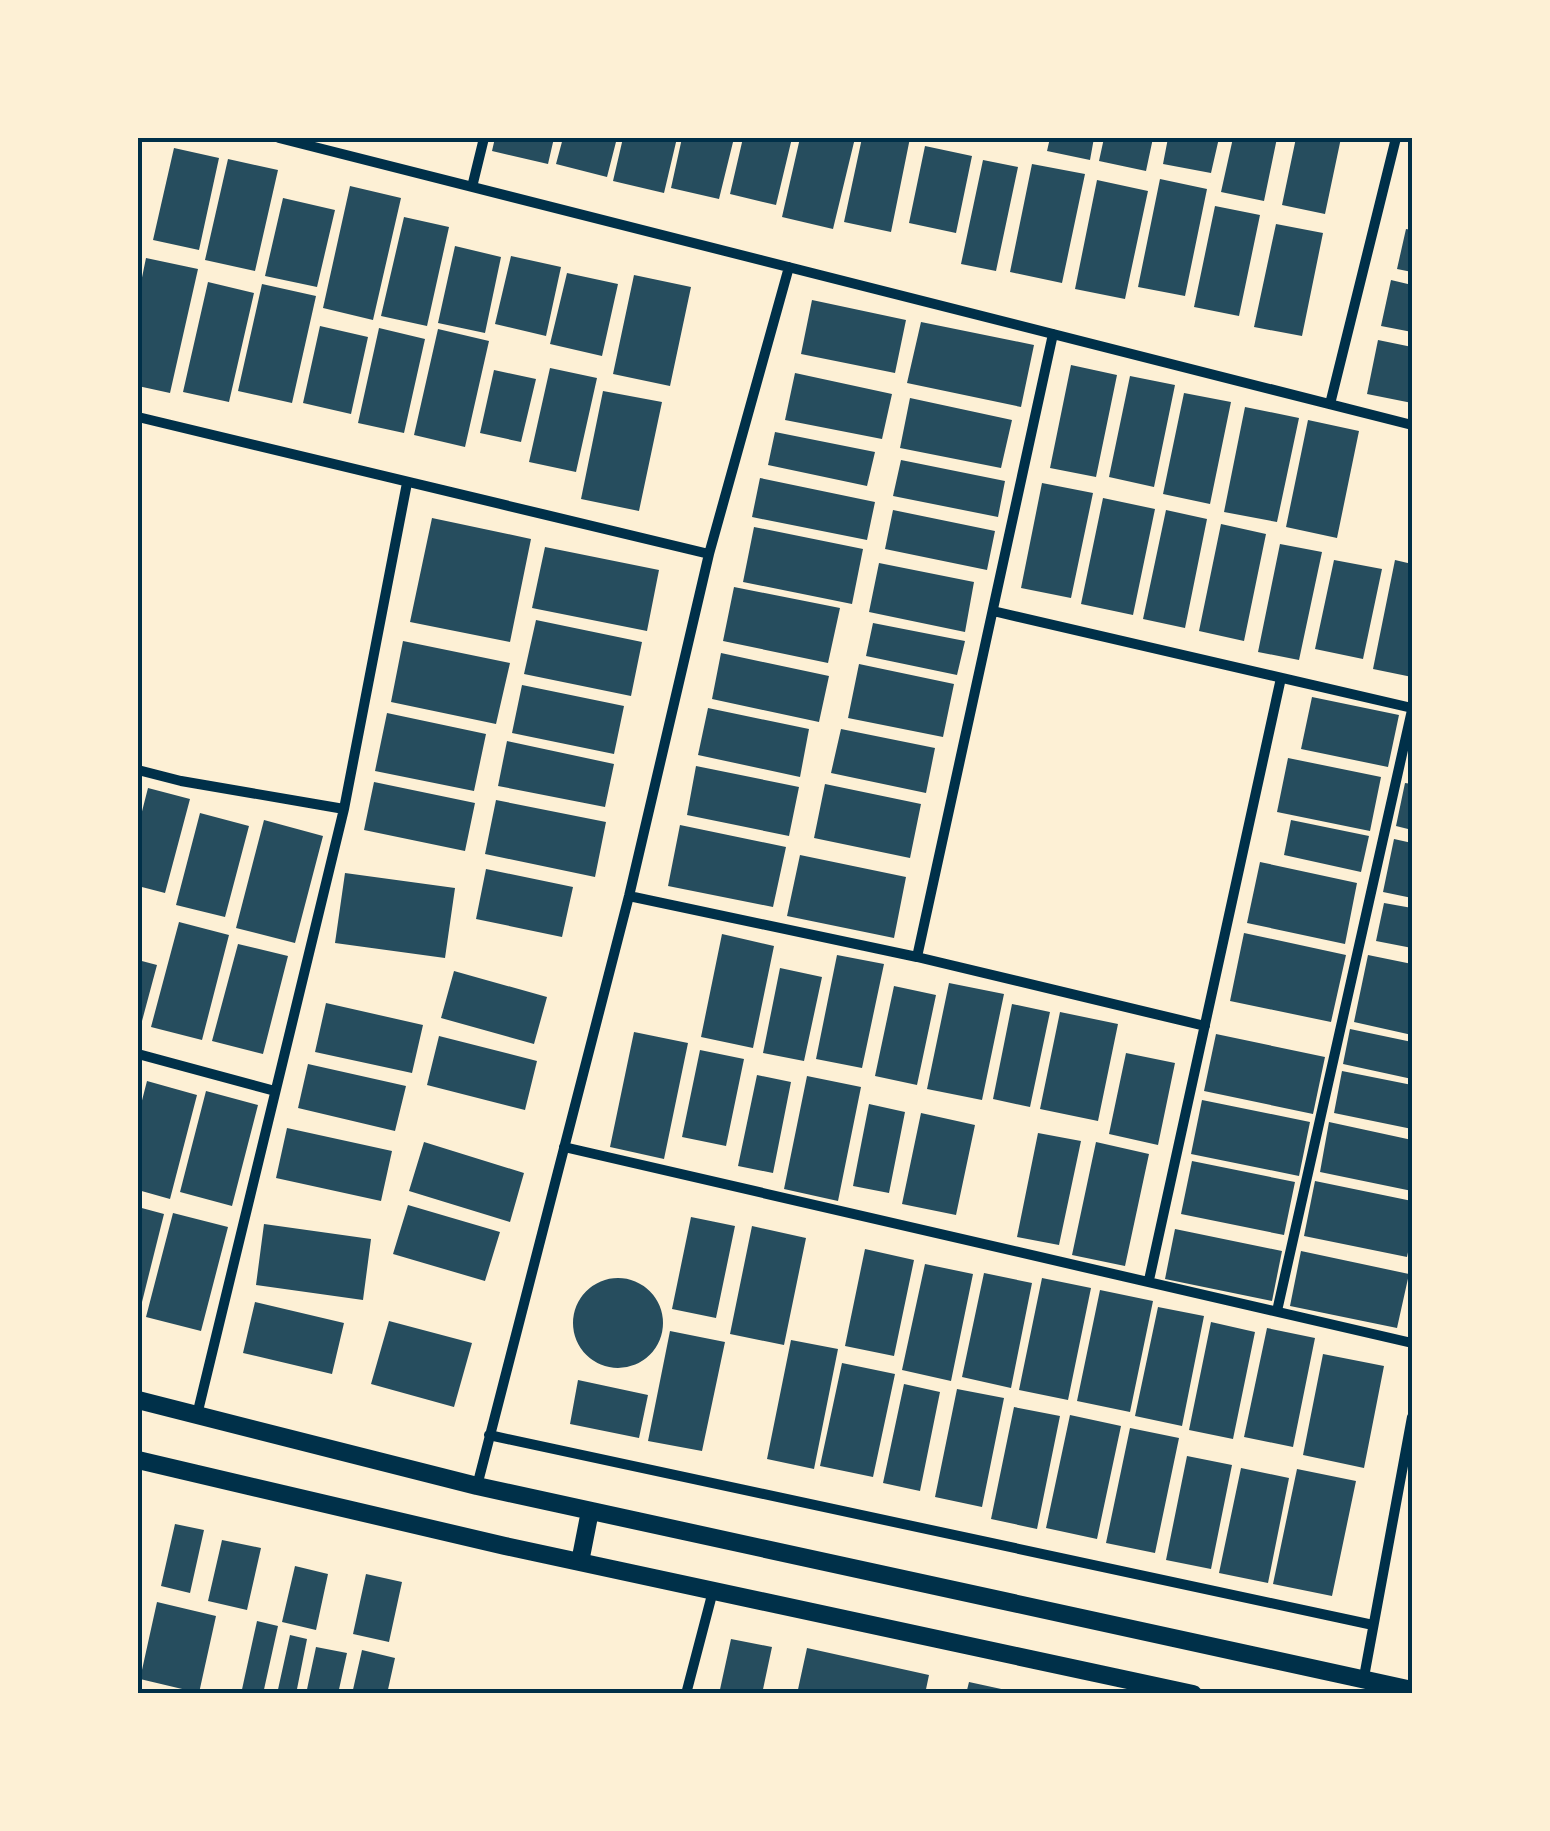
<svg xmlns="http://www.w3.org/2000/svg" width="1550" height="1831" font-family="Spectral,serif">
<style>
.building{fill:#264d5e}
.lines{fill:none;stroke-linecap:round;stroke-linejoin:round}
.minor{stroke:#003049;stroke-width:10}
.tertiary{stroke:#003049;stroke-width:18}
.neatline{fill:none;stroke:#003049;stroke-width:4}
</style>
<rect width="100%" height="100%" fill="#fdf0d5"/>
<path class="building" d="M495,138H554L548,164L492,151Z
M563,138H617L607,177L556,164Z
M623,138H677L664,193L613,181Z
M682,138H734L719,199L671,188Z
M743,138H792L776,205L730,194Z
M800,138H855L833,229L782,217Z
M862,138H910L891,232L844,222Z
M1050,138H1094L1090,160L1047,151Z
M1104,138H1153L1146,171L1099,161Z
M1168,138H1219L1211,173L1163,164Z
M1233,138H1277L1264,201L1221,192Z
M1296,138H1341L1325,214L1282,205Z
M925,146L972,156L956,233L909,223Z
M174,148L219,158L199,250L153,240Z
M228,159L278,170L255,271L205,260Z
M983,160L1018,167L996,271L961,264Z
M1032,164L1085,174L1062,283L1010,272Z
M1160,179L1207,189L1185,296L1138,287Z
M1097,180L1148,191L1125,299L1075,289Z
M350,186L401,198L373,320L323,308Z
M283,198L335,210L317,287L265,276Z
M1215,206L1260,215L1239,316L1194,307Z
M404,217L449,227L427,326L381,316Z
M1276,224L1323,233L1302,336L1254,327Z
M1406,229L1412,230V272L1397,269Z
M455,246L501,257L485,333L438,323Z
M511,256L561,267L546,336L495,324Z
M146,258L198,269L170,393L138,386V297Z
M567,273L618,284L602,356L550,344Z
M634,275L691,287L670,386L613,374Z
M1391,280L1412,285V332L1381,326Z
M208,282L254,293L229,402L183,392Z
M262,284L316,296L292,403L238,391Z
M812,300L906,320L895,373L801,354Z
M921,322L1034,345L1021,407L907,383Z
M320,326L368,337L351,414L303,403Z
M379,328L425,339L404,433L358,423Z
M438,329L489,341L465,447L414,435Z
M1378,340L1412,347V403L1367,394Z
M1071,365L1117,375L1096,477L1050,468Z
M550,368L597,378L576,472L529,462Z
M494,370L536,379L521,442L480,433Z
M795,373L892,394L882,439L785,420Z
M1130,376L1175,385L1154,487L1109,477Z
M603,391L662,402L639,511L581,499Z
M1184,393L1231,402L1210,504L1163,494Z
M910,398L1012,420L1001,468L900,448Z
M1245,407L1299,418L1277,522L1224,512Z
M1308,420L1359,431L1337,538L1286,527Z
M775,432L875,452L867,486L768,465Z
M901,460L1005,481L998,517L893,496Z
M760,478L875,502L867,540L752,517Z
M1042,483L1093,493L1071,598L1021,588Z
M1103,498L1155,509L1133,615L1081,604Z
M893,510L995,531L987,570L885,549Z
M1166,510L1207,519L1185,628L1143,619Z
M432,518L531,539L510,642L410,622Z
M1221,524L1266,534L1244,641L1199,631Z
M754,527L863,549L852,604L743,582Z
M1280,544L1322,552L1299,660L1258,652Z
M545,547L659,570L647,631L532,608Z
M1334,560L1382,569L1363,659L1315,649Z
M1395,560L1412,564V677L1373,669Z
M879,563L974,582L965,632L869,612Z
M734,587L840,608L828,663L723,641Z
M536,620L642,642L631,696L524,674Z
M873,623L965,641L957,675L866,656Z
M403,641L510,663L496,724L391,702Z
M721,653L829,676L819,722L712,699Z
M859,664L954,684L943,737L848,718Z
M522,685L624,706L614,754L512,733Z
M1312,697L1399,715L1388,767L1301,749Z
M708,708L809,729L800,777L698,755Z
M387,713L486,734L474,791L375,771Z
M841,729L935,748L926,793L831,773Z
M507,741L614,764L605,807L498,786Z
M1288,758L1381,777L1370,831L1277,812Z
M696,766L799,787L789,836L687,815Z
M374,782L475,803L465,851L364,830Z
M1405,783L1412,784V830L1396,826Z
M825,784L921,804L910,858L814,838Z
M148,788L190,799L165,893L138,886V827Z
M496,800L606,822L595,877L485,854Z
M200,813L249,826L225,917L176,905Z
M264,820L323,836L295,943L236,928Z
M1291,820L1369,836L1361,872L1284,855Z
M680,825L786,847L773,907L668,886Z
M1394,839L1412,843V898L1383,892Z
M800,855L906,877L894,938L787,916Z
M1260,862L1357,883L1345,944L1247,923Z
M486,869L573,887L562,937L476,919Z
M345,873L455,888L445,958L335,943Z
M1384,903L1412,908V948L1376,941Z
M179,922L229,935L202,1040L151,1027Z
M1244,933L1346,955L1331,1022L1230,1001Z
M722,934L774,946L753,1048L701,1037Z
M238,944L288,956L263,1054L212,1041Z
M837,955L884,964L862,1068L816,1059Z
M1368,955L1412,964V1035L1354,1022Z
M138,960L157,965L142,1021L138,1020Z
M780,968L822,977L804,1061L763,1053Z
M454,971L547,997L534,1044L441,1018Z
M949,983L1004,994L982,1100L927,1089Z
M894,986L936,995L917,1085L875,1076Z
M326,1003L423,1025L412,1073L315,1052Z
M1012,1004L1050,1012L1030,1107L993,1099Z
M1060,1012L1118,1024L1098,1121L1040,1109Z
M1350,1029L1412,1042V1079L1343,1064Z
M634,1032L688,1043L664,1159L610,1147Z
M1216,1034L1325,1057L1313,1114L1204,1091Z
M439,1036L537,1061L525,1110L427,1085Z
M700,1050L744,1059L726,1146L682,1137Z
M1126,1053L1175,1063L1158,1145L1109,1134Z
M308,1064L406,1086L395,1131L298,1108Z
M1342,1071L1412,1085V1129L1334,1113Z
M757,1075L791,1082L773,1173L738,1166Z
M807,1076L861,1087L838,1201L784,1189Z
M147,1081L197,1095L170,1199L138,1190V1116Z
M206,1091L258,1105L232,1206L180,1192Z
M1202,1100L1310,1122L1299,1176L1191,1154Z
M869,1104L905,1112L889,1193L853,1186Z
M921,1113L975,1125L956,1215L902,1204Z
M1329,1122L1412,1140V1191L1320,1172Z
M287,1128L392,1151L381,1201L276,1178Z
M1038,1133L1081,1141L1059,1245L1017,1237Z
M424,1142L524,1173L510,1222L409,1191Z
M1096,1142L1149,1154L1125,1266L1072,1255Z
M1192,1161L1295,1182L1284,1235L1181,1214Z
M1315,1181L1412,1201V1233L1407,1257L1304,1236Z
M408,1205L500,1232L485,1281L393,1254Z
M138,1207L164,1214L139,1314H138Z
M173,1213L228,1227L201,1331L146,1317Z
M691,1217L735,1226L716,1318L672,1309Z
M264,1224L371,1239L363,1300L256,1285Z
M752,1226L806,1238L784,1345L730,1334Z
M1175,1229L1282,1251L1272,1301L1165,1279Z
M865,1249L914,1260L894,1356L845,1346Z
M1301,1251L1409,1274L1397,1328L1290,1306Z
M925,1264L973,1274L951,1381L902,1370Z
M984,1273L1032,1283L1011,1388L962,1377Z
M1042,1278L1091,1288L1068,1400L1019,1390Z
M573 1323a45 45 0 1 1 90 0a45 45 0 1 1-90 0Z
M1100,1290L1153,1301L1130,1412L1077,1401Z
M255,1302L344,1323L332,1374L243,1353Z
M1158,1307L1204,1316L1182,1426L1135,1416Z
M389,1321L472,1343L454,1407L371,1384Z
M1211,1322L1255,1332L1233,1439L1189,1430Z
M1267,1328L1315,1338L1293,1447L1244,1437Z
M670,1331L725,1342L702,1451L648,1441Z
M791,1340L838,1349L814,1469L767,1459Z
M1323,1354L1384,1366L1364,1468L1303,1455Z
M842,1363L895,1374L873,1477L820,1466Z
M578,1380L648,1395L639,1438L570,1424Z
M904,1384L940,1392L920,1491L883,1483Z
M957,1389L1004,1398L982,1507L935,1497Z
M1014,1407L1060,1416L1037,1529L991,1519Z
M1070,1415L1121,1426L1097,1539L1046,1528Z
M1130,1428L1179,1438L1155,1553L1106,1543Z
M1187,1456L1232,1465L1211,1569L1166,1560Z
M1241,1468L1289,1478L1268,1583L1219,1573Z
M1297,1469L1356,1481L1332,1596L1273,1584Z
M175,1524L204,1530L190,1593L161,1586Z
M222,1540L261,1548L247,1610L208,1601Z
M295,1566L328,1574L316,1630L282,1622Z
M366,1574L402,1582L389,1642L353,1634Z
M157,1602L216,1616L199,1693L140,1679Z
M257,1621L278,1626L263,1694H241Z
M290,1635L307,1639L296,1694H277Z
M731,1639L772,1647L762,1694H719Z
M316,1647L347,1653L338,1694H306Z
M807,1648L929,1675L925,1694H797Z
M362,1650L395,1658L387,1694H352Z
M969,1682L1015,1692V1694H966Z"/>
<g class="lines">
<path class="minor" d="M279,138L1412,425
M472,187L484,138
M1330,404L1396,138
M138,417L709,554
M993,611L1412,708
M138,770L181,781L344,809
M629,896L917,957L1205,1026
M917,957L1053,334
M138,1054L275,1091
M564,1147L1412,1343
M1149,1280L1281,678
M1277,1311L1412,710
M197,1415L344,809L407,483
M489,1435L1373,1625
M477,1486L629,896L709,554L789,267
M1364,1677L1412,1417
M686,1694L713,1591"/>
<path class="tertiary" d="M138,1400L477,1486L1412,1690
M138,1460L505,1546L1193,1694
M580,1562L590,1511"/>
</g>
<rect width="1550" height="1831" fill="none" stroke="#fdf0d5" stroke-width="280"/>
<rect x="140" y="140" width="1270" height="1551" class="neatline"/>
</svg>
